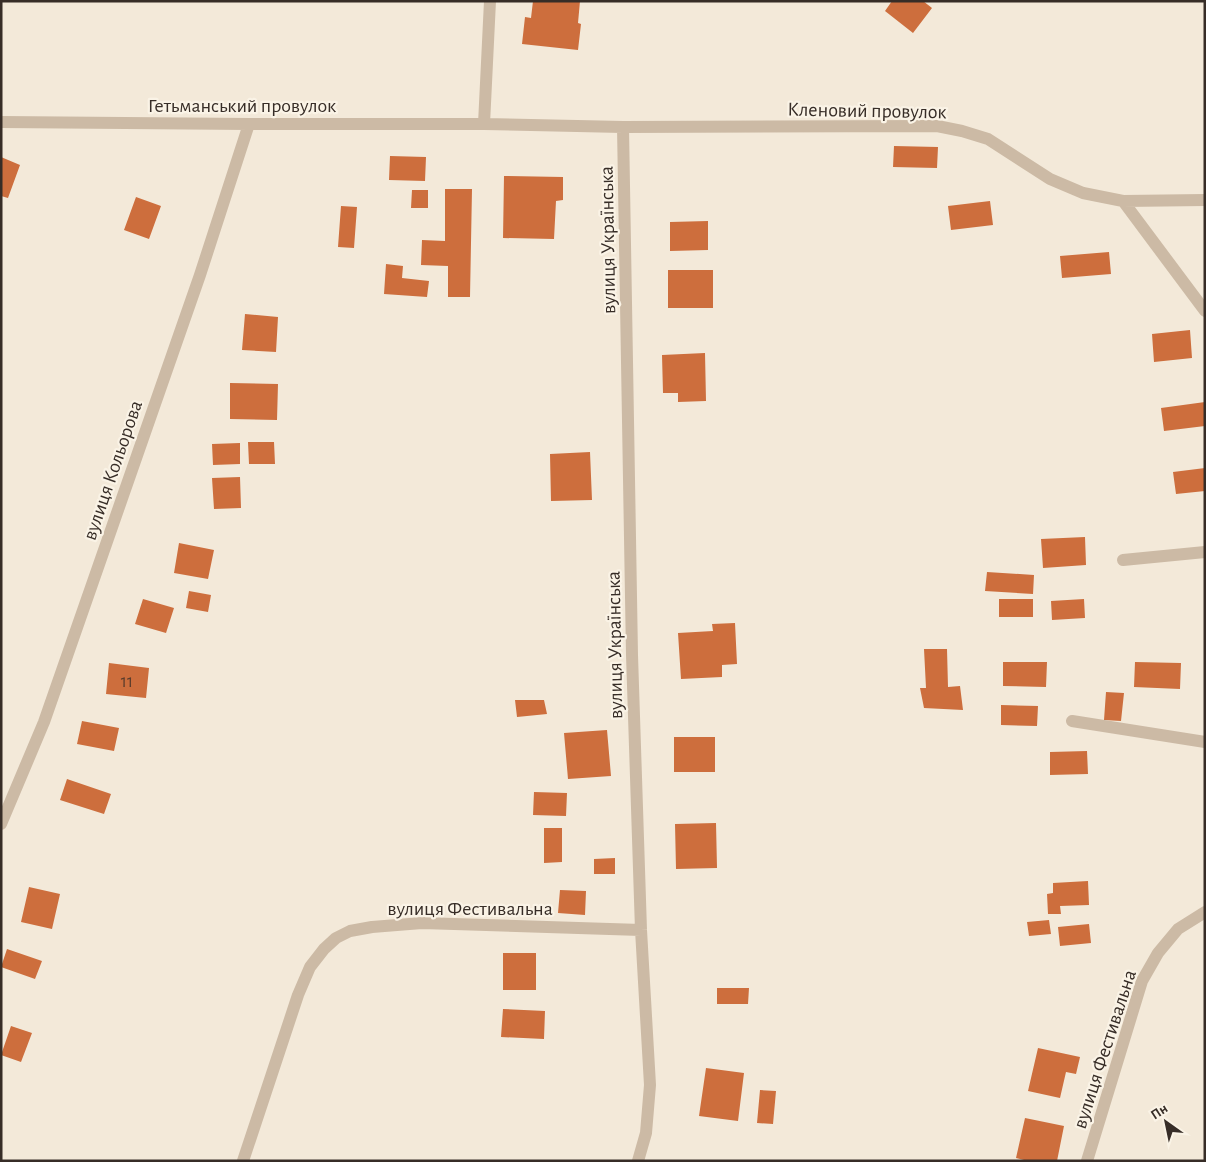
<svg xmlns="http://www.w3.org/2000/svg" width="1206" height="1162" font-family="'Alegreya Sans',sans-serif">
<style>
.building{fill:#cd6e3d}
.lines{fill:none;stroke-linecap:round;stroke-linejoin:round}
.service{stroke:#ccbaa5;stroke-width:12}
.minor{stroke:#ccbaa5;stroke-width:12}
.labels{text-anchor:middle;stroke-width:4.5;stroke-linejoin:round;paint-order:stroke}
.number-label{font-size:18px;fill:#5c3d2c}
.street-label{font-size:20px;fill:#372d27;stroke:#faf3e6}
</style>
<rect width="100%" height="100%" fill="#f3e9d9"/>
<path class="building" d="M533,1H580L578,23L581,24L578,50L522,44L525,17L531,18Z
M892,1H923L932,8L913,33L885,11Z
M894,146L938,147L937,168L893,167Z
M390,156L426,157L425,181L389,180Z
M1,157L20,165L8,198L1,196Z
M504,176L563,177V200L556,201L554,239L503,238Z
M445,189H472L470,297H448V266L421,265L422,240L445,241Z
M412,190H428V208H411Z
M136,197L161,206L149,239L124,230Z
M990,201L993,225L951,230L948,206Z
M341,206L357,207L354,248L338,247Z
M708,221V250L670,251V222Z
M1109,252L1111,274L1062,278L1060,256Z
M386,264L403,266L402,278L429,281L427,297L384,294Z
M668,270H713V308H668Z
M245,314L278,317L276,352L242,350Z
M1190,330L1192,358L1154,362L1152,334Z
M705,353L706,401L678,402V393H663L662,355Z
M230,383L278,384L277,420L230,419Z
M1205,402V426L1164,431L1161,408Z
M248,442H274L275,464H249Z
M240,443V464L213,465L212,444Z
M590,452L592,500L551,501L550,454Z
M1205,468V491L1176,494L1173,472Z
M240,477L241,508L214,509L212,478Z
M1085,537L1086,565L1043,568L1041,539Z
M179,543L214,550L208,579L174,573Z
M987,572L1034,575L1033,594L985,591Z
M189,591L211,595L208,612L186,608Z
M143,599L174,608L166,633L135,624Z
M999,599H1033V617H999Z
M1084,599L1085,618L1052,620L1051,601Z
M735,623L737,664L722,665V677L681,679L678,633L713,631L712,624Z
M924,649H947L948,687L960,686L963,710L924,708L920,688H926Z
M1003,662H1047L1046,687L1003,686Z
M1135,662L1181,663L1180,689L1134,687Z
M109,663L149,668L146,698L106,694Z
M1106,692L1124,693L1121,721L1104,720Z
M515,700H544L547,714L517,717Z
M1001,705L1038,706L1037,726L1001,725Z
M82,721L119,728L114,751L77,744Z
M607,730L611,776L568,779L564,733Z
M674,737H715V772H674Z
M1087,751L1088,774L1050,775V752Z
M67,779L111,794L104,814L60,800Z
M534,792L567,793L566,816L533,815Z
M716,823L717,868L676,869L675,824Z
M544,828H562V862L544,863Z
M615,858V874H594V859Z
M1088,881L1089,905L1060,906L1061,914H1048L1047,894L1053,893V883Z
M29,887L60,894L52,929L21,922Z
M560,890L586,891L585,915L558,913Z
M1049,920L1051,934L1029,936L1027,922Z
M1089,924L1091,943L1060,946L1058,927Z
M7,949L42,961L35,979L1,967Z
M503,953H536V990H503Z
M717,988H749L748,1004H717Z
M503,1009L545,1011L544,1039L501,1037Z
M11,1026L32,1033L21,1062L1,1055Z
M1038,1048L1080,1057L1076,1074L1066,1072L1060,1098L1028,1091Z
M706,1068L744,1073L738,1121L699,1116Z
M760,1090L776,1091L773,1124L757,1123Z
M1025,1118L1064,1126L1057,1161H1028L1016,1158Z"/>
<g class="lines">
<path class="service" d="M1123,560L1205,552
M1072,721L1205,742"/>
<path class="minor" d="M1,122L249,124H484L623,127L937,126L962,131L988,139L1050,179L1083,193L1123,201L1205,200
M484,124L490,1
M623,127L632,655L641,930L650,1085L646,1133L638,1161
M1123,201L1205,311
M1,824L44,722L200,275L249,124
M243,1161L298,995L310,967L324,949L336,938L350,931L372,927L422,923L641,930
M1087,1161L1142,981L1158,953L1178,929L1205,912"/>
</g>
<g class="labels">
<g class="number-label">
<text x="127" y="687">11</text>
</g>
<g class="street-label">
<text x="242" y="112">Гетьманський провулок</text>
<text transform="translate(867 110) rotate(1)" y="7">Кленовий провулок</text>
<text transform="translate(607 240) rotate(-91)" y="7">вулиця Українська</text>
<text transform="translate(112 470) rotate(-71)" y="7">вулиця Кольорова</text>
<text transform="translate(614 645) rotate(-91)" y="7">вулиця Українська</text>
<text x="470" y="915">вулиця Фестивальна</text>
<text transform="translate(1104 1049) rotate(-72)" y="7">вулиця Фестивальна</text>
</g>
</g>
<rect width="1206" height="1162" fill="none" stroke="#372d27" stroke-width="5"/>
<g transform="translate(1166 1122) rotate(327)" stroke="#faf3e6" stroke-width="4" paint-order="stroke">
<path d="M0-4L9 19L0 12L-9 19Z" fill="#372d27"/>
<text y="-8" font-size="14" font-weight="bold" text-anchor="middle" fill="#372d27">Пн</text>
</g>
</svg>
